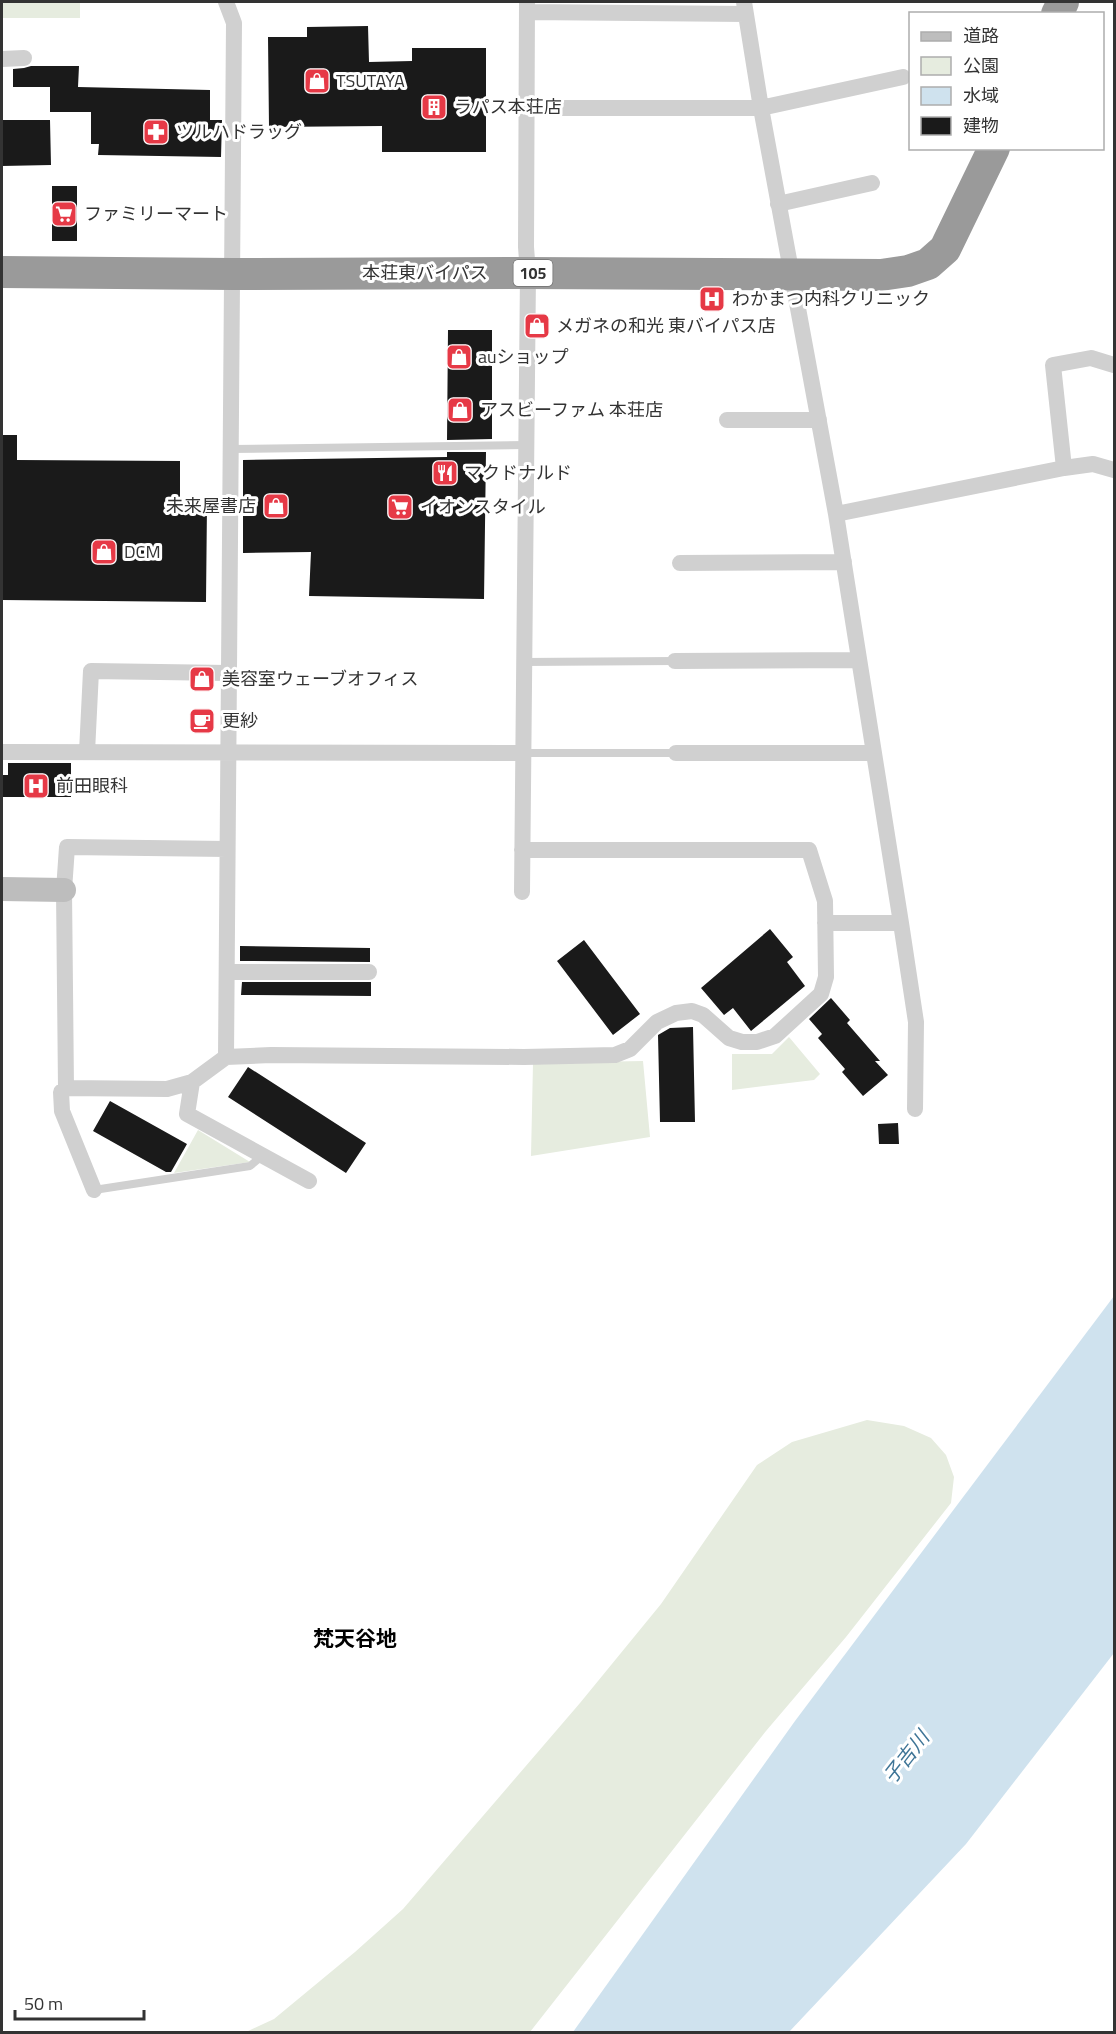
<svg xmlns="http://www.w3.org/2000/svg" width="1116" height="2034" font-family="'Titillium Web','Noto Sans JP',sans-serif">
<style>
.green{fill:#e6ecdf}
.water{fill:#cfe2ee}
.building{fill:#1a1a1a}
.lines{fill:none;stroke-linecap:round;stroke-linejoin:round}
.lane{stroke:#d0d0d0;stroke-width:8}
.street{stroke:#d0d0d0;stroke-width:16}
.secondary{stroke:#bdbdbd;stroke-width:24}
.highway{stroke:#9a9a9a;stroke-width:32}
.labels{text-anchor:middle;stroke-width:6;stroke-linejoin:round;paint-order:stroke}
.shield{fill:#fff;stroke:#707070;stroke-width:1.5}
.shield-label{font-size:16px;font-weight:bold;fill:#333}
.poi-label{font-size:18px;fill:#333;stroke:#fff;text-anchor:start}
.street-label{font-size:18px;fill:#333;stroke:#fff}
.water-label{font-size:20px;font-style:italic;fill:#3f7597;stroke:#fff}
.quarter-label{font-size:21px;font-weight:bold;fill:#000;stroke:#fff}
</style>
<rect width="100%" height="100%" fill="#fff"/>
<path class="green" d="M2,2H80V18H2Z
M789,1037L820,1074L814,1080L732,1090V1054H772Z
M643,1061L650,1137L531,1156L533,1063Z
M198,1130L250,1162L174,1173Z
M867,1420L904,1426L931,1438L946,1455L954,1477L951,1503L846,1637L766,1731L530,2032H246L274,2019L355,1952L403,1909L580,1703L661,1604L757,1465L792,1442Z"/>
<path class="water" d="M1114,1296V1653L966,1844L789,2032H573L795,1721Z"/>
<path class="building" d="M368,26L369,62L412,61V48H486V152H382V126L269,127L268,37H307V27Z
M31,66H79L78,87L210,90V120H222L221,157L98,155L99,144H91V112H50V87H13V69L24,68Z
M2,120H50L51,165L2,166Z
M52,186H77V241H52Z
M448,330H492V439L447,440Z
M2,435H17V460L180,461V503L207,504L206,602L2,600Z
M447,452H486L484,599L309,596L311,552L243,553V460L447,457Z
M8,763H71V797H2V775H8Z
M770,929L793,957L787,962L805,986L751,1031L733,1008L724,1015L701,988Z
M584,940L640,1014L613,1035L557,961Z
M240,946L370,948V962L240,961Z
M242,982H371V996L241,995Z
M831,998L850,1020L847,1023L880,1061H875L888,1075L863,1096L842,1072L845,1069L818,1038L822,1034L809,1019Z
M693,1027L695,1122H660L658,1035L670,1028Z
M248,1067L366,1143L346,1173L228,1097Z
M110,1101L187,1144L171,1172H166L93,1131Z
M898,1123L899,1144H879L878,1124Z"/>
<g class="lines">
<path class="lane" d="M230,449L525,445
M523,662L675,661
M523,753H676
M94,1190L250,1166L262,1156"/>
<path class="street" d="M744,2L761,108L836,514L901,923L916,1022L915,1109
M527,12L746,14
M2,59L24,58
M528,108H761L903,77
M778,204L872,183
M727,420H819
M1064,468L1053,365L1091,358L1114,365
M836,514L1064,468L1093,464L1114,470
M680,563L844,562
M675,661L859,660
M2,752L522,753
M87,752L91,671L228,673
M676,753H874
M522,892L528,273L526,247L527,2
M825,923H901
M227,972H369
M226,1057L234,23L226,2
M192,1082L187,1114L309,1181
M66,1088L167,1089L192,1082L226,1057L271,1055L524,1057L615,1055L630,1049L657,1022L676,1013L692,1011L703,1015L729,1038L742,1042H757L775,1036L821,994L826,977L825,901L809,850H522
M94,1190L62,1111L61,1092L66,1088L64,890L67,847L227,849"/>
<path class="secondary" d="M2,889L64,890"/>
<path class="highway" d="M1057,14L1063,2
M2,272L232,274L528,273L881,275L908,271L928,264L945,249L994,148"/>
</g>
<defs>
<g id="shop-square" transform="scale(1.35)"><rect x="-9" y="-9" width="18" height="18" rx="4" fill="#e63946" stroke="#fff"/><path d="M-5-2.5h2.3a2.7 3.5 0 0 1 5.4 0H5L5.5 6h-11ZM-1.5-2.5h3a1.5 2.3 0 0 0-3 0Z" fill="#fff"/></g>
<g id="building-square" transform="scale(1.35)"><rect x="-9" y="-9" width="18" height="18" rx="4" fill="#e63946" stroke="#fff"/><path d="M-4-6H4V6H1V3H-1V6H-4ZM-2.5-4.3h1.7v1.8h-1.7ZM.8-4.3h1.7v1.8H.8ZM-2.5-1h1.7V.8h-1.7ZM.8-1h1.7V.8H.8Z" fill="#fff"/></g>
<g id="pharmacy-square" transform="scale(1.35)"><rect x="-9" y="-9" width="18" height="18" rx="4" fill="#e63946" stroke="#fff"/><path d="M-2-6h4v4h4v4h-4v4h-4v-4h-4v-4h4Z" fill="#fff"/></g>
<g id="supermarket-square" transform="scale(1.35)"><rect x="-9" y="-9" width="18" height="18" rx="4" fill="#e63946" stroke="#fff"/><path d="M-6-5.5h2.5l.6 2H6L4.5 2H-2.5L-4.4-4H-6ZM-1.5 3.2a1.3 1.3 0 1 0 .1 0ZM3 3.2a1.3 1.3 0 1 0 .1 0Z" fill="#fff"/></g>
<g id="hospital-square" transform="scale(1.35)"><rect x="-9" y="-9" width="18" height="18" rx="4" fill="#e63946" stroke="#fff"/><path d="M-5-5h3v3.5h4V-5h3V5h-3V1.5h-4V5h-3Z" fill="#fff"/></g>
<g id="restaurant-square" transform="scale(1.35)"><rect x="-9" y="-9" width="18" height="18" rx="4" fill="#e63946" stroke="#fff"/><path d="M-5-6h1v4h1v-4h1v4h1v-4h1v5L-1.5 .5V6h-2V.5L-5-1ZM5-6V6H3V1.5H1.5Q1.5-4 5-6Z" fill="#fff"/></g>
<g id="cafe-square" transform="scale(1.35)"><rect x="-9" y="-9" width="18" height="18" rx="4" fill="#e63946" stroke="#fff"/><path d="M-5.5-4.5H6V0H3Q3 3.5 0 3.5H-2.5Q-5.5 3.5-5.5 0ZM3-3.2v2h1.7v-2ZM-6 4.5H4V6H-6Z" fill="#fff"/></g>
</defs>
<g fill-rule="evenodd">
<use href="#shop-square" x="317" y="81"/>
<use href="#building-square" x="434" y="107"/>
<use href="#pharmacy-square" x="156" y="132"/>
<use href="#supermarket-square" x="64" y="214"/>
<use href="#hospital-square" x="712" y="299"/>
<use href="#shop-square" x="537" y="326"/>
<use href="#shop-square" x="459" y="357"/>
<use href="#shop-square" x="460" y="410"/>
<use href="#restaurant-square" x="445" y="473"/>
<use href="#shop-square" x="276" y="506"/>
<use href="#supermarket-square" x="400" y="507"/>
<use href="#shop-square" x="104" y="552"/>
<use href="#shop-square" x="202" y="679"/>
<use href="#cafe-square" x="202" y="721"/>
<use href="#hospital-square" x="36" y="786"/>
</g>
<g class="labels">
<rect class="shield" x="513.5" y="260" width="39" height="26" rx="4.5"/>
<g class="shield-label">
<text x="533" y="279">105</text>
</g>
<g class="poi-label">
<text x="336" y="87">TSUTAYA</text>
<text x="454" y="113">ラパス本荘店</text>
<text x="176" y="138">ツルハドラッグ</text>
<text x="84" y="220">ファミリーマート</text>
<text x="732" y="305">わかまつ内科クリニック</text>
<text x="556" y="332">メガネの和光 東バイパス店</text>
<text x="478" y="363">auショップ</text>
<text x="480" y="416">アスビーファム 本荘店</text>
<text x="464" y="479">マクドナルド</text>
<text x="256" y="512" text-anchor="end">未来屋書店</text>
<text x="420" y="513">イオンスタイル</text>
<text x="124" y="558">DCM</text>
<text x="222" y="685">美容室ウェーブオフィス</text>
<text x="222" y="727">更紗</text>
<text x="56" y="792">前田眼科</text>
</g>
<g class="street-label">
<text x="425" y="279">本荘東バイパス</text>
</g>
<g class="water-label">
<text transform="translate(906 1757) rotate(-52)" y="7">子吉川</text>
</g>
<g class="quarter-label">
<text x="355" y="1646">梵天谷地</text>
</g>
</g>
<rect width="1116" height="2034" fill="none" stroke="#333333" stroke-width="6"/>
<rect x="909" y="12" width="195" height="138" fill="#ffffff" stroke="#adadad" stroke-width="1.5"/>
<rect x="921" y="32" width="30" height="9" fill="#bdbdbd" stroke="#adadad" stroke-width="1.5"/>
<text x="963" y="42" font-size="18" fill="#333333">道路</text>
<rect x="921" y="57" width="30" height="18" fill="#e6ecdf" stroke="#adadad" stroke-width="1.5"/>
<text x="963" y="72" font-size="18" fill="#333333">公園</text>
<rect x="921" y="87" width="30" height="18" fill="#cfe2ee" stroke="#adadad" stroke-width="1.5"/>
<text x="963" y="102" font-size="18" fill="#333333">水域</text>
<rect x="921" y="117" width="30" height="18" fill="#1a1a1a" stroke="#adadad" stroke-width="1.5"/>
<text x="963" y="132" font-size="18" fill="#333333">建物</text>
<path d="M15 2010v9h129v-9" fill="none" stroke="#333333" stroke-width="3"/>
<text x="24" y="2010" font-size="18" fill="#333333" stroke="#ffffff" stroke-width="4.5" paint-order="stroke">50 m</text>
</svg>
